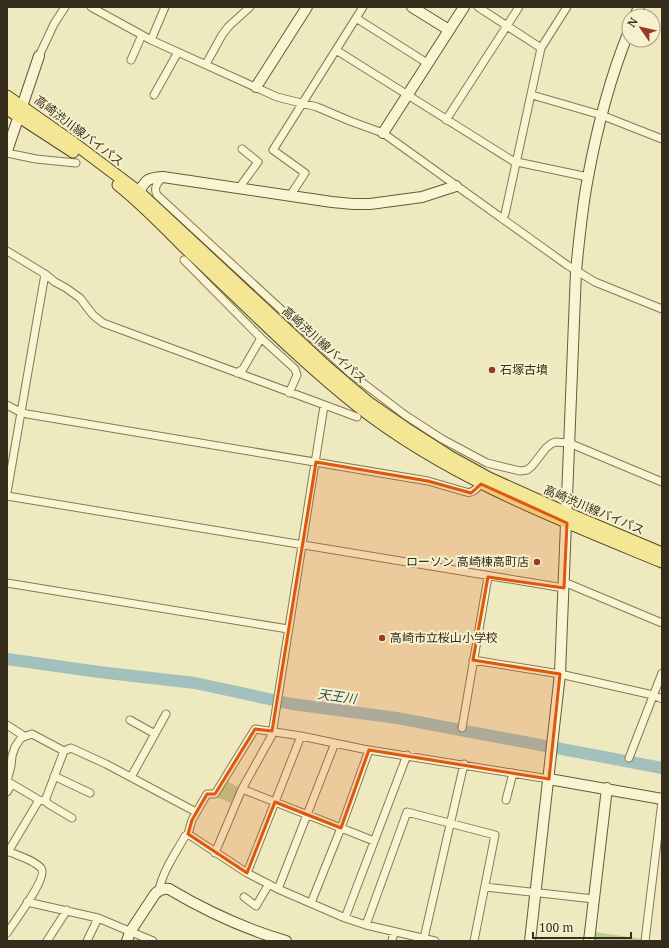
<svg xmlns="http://www.w3.org/2000/svg" width="669" height="948" font-family="'Noto Serif','Noto Sans JP',serif">
<style>
.green{fill:#bbcc92}
.lines{fill:none;stroke-linecap:round;stroke-linejoin:round}
.river{stroke:#a2c0bc;stroke-width:12}
.street-casing{stroke:#877957;stroke-width:9}
.secondary-casing{stroke:#685a3a;stroke-width:12}
.primary-casing{stroke:#54462b;stroke-width:13}
.street{stroke:#f9f4d1;stroke-width:7}
.secondary{stroke:#f9f4d1;stroke-width:10}
.primary{stroke:#f3e795;stroke-width:11}
.marked{fill:#df570d;fill-opacity:0.2;stroke:#df570d;stroke-width:3;stroke-linejoin:round}
.poi-dot{fill:#973a26;stroke:#f6f1ce;stroke-width:1.5}
.labels{text-anchor:middle;stroke-width:4;stroke-linejoin:round;paint-order:stroke}
.street-label{font-size:12px;fill:#362d1c;stroke:#f6f1ce}
.poi-label{font-size:12px;fill:#362d1c;stroke:#f6f1ce;text-anchor:start}
.water-label{font-size:13px;font-style:italic;fill:#2b5156;stroke:#f6f1ce}
</style>
<rect width="100%" height="100%" fill="#eee9be"/>
<path class="green" d="M226,781L240,788L234,804L216,797Z
M594,932L642,939V941H593Z"/>
<g class="lines">
<path class="river" d="M7,659L99,672L195,683L292,704L397,718L662,768"/>
<g class="street-casing">
<path id="street" d="M91,7L151,40L277,97L317,107L350,121L383,133L567,265L595,282L662,309
M478,7L541,48L567,7
M356,18L427,63
M151,40L165,7
M336,50L516,163
M39,56L54,24L65,7
M131,60L142,35
M206,64L222,35L229,26L250,7
M154,95L178,52
M532,95L601,115L662,139
M446,120L519,7
M7,153L36,159L76,163
M517,162L588,177
M163,177C158,182 153,187 157,195L350,373L405,415L442,439L487,463L520,471L527,470L532,466L546,448L551,444L555,442L569,443L662,482
M239,188L258,162L242,149
M290,196L305,173L273,150L363,7
M502,219L505,214L541,48
M7,251L45,274L55,282L66,288L80,298L93,315L103,323L357,417
M184,260L261,338L295,369L297,375L289,393
M237,373L243,369L261,338
M7,405L20,412L27,414L428,481L466,492C473,494 477,488 481,484
M7,493L45,274
M7,496L564,588
M564,582L662,623
M7,583L288,629
M473,660L560,674L653,695L662,699
M130,720L155,734
M7,725L24,736
M462,728L488,577
M629,758L662,673
M54,776L90,793
M131,777L166,714
M242,789L374,841
M7,792L12,784
M39,800L7,781L11,766L12,756L15,747L21,738L32,734L64,751
M506,800L513,773
M45,801L50,805L72,818
M188,834L192,820L207,794H215L255,729L301,736L363,749L549,779
M7,851C17,855 34,860 41,868C49,877 13,923 7,933
M8,852L39,800L45,801L64,751L71,748L106,764L196,812
M215,853L242,789L272,735L324,406
M247,873L301,736
M485,887L594,899
M278,889L335,743
M159,890C163,870 176,853 185,836L188,834L247,873L278,889L345,918L366,925L435,941
M244,897L256,906L269,884
M27,902L98,918L153,941
M311,903L341,828L369,750
M345,918L407,755
M366,925L407,812L495,835L474,941
M424,938L464,764
M47,941L67,910
M87,941L98,918
M392,941L394,932
M645,941L662,801"/>
</g>
<g class="secondary-casing">
<path id="secondary" d="M412,7L449,30
M635,16L639,7
M256,87L307,7
M383,133L464,7
M7,151L39,56
M139,192C146,179 148,178 163,177L332,202L353,204H370L422,197L456,186
M549,779L662,799
M127,941L130,932L155,894C159,890 163,888 169,889C206,911 245,929 286,941
M530,941L560,674L576,271C579,240 582,208 588,177C597,128 610,78 629,31
M589,941L607,788"/>
</g>
<g class="primary-casing">
<path id="primary" d="M7,96L71,141L139,192L328,368L368,402L410,431L449,456L489,478L567,513L662,553
M7,109L73,152
M118,185C141,203 163,226 184,247C242,301 298,359 360,408C450,478 558,519 662,562"/>
</g>
<use href="#street" class="street"/>
<use href="#secondary" class="secondary"/>
<use href="#primary" class="primary"/>
</g>
<path class="marked" d="M316,462L428,481L471,493L481,484L567,523L564,588L488,577L473,660L560,674L549,779L369,750L341,828L275,802L247,873L188,834L192,820L207,794H215L255,729L272,731Z"/>
<g class="poi-dot">
<circle cx="492" cy="370" r="4"/>
<circle cx="537" cy="562" r="4"/>
<circle cx="382" cy="638" r="4"/>
</g>
<g class="labels">
<g class="street-label">
<text transform="translate(79 131) rotate(37)" y="4">高崎渋川線バイパス</text>
<text transform="translate(324 345) rotate(42)" y="4">高崎渋川線バイパス</text>
<text transform="translate(594 510) rotate(23)" y="4">高崎渋川線バイパス</text>
</g>
<g class="poi-label">
<text x="500" y="374">石塚古墳</text>
<text x="529" y="566" text-anchor="end">ローソン 高崎棟高町店</text>
<text x="390" y="642">高崎市立桜山小学校</text>
</g>
<g class="water-label">
<text transform="translate(337 696) rotate(8)" y="5">天王川</text>
</g>
</g>
<rect width="669" height="948" fill="none" stroke="#362d1c" stroke-width="16"/>
<g transform="translate(641 28) rotate(304)"><circle r="19" fill="#f6f1ce" stroke="#a9a387"/>
<path d="M0-3L7 15L0 10L-7 15Z" fill="#973a26"/>
<text y="-6" font-size="11" font-weight="bold" text-anchor="middle" fill="#362d1c">N</text>
</g>
<path d="M533 932v6h98v-6" fill="none" stroke="#362d1c" stroke-width="2"/>
<text x="539" y="932" font-size="12" fill="#362d1c" stroke="#f6f1ce" stroke-width="3" paint-order="stroke">100 m</text>
</svg>
